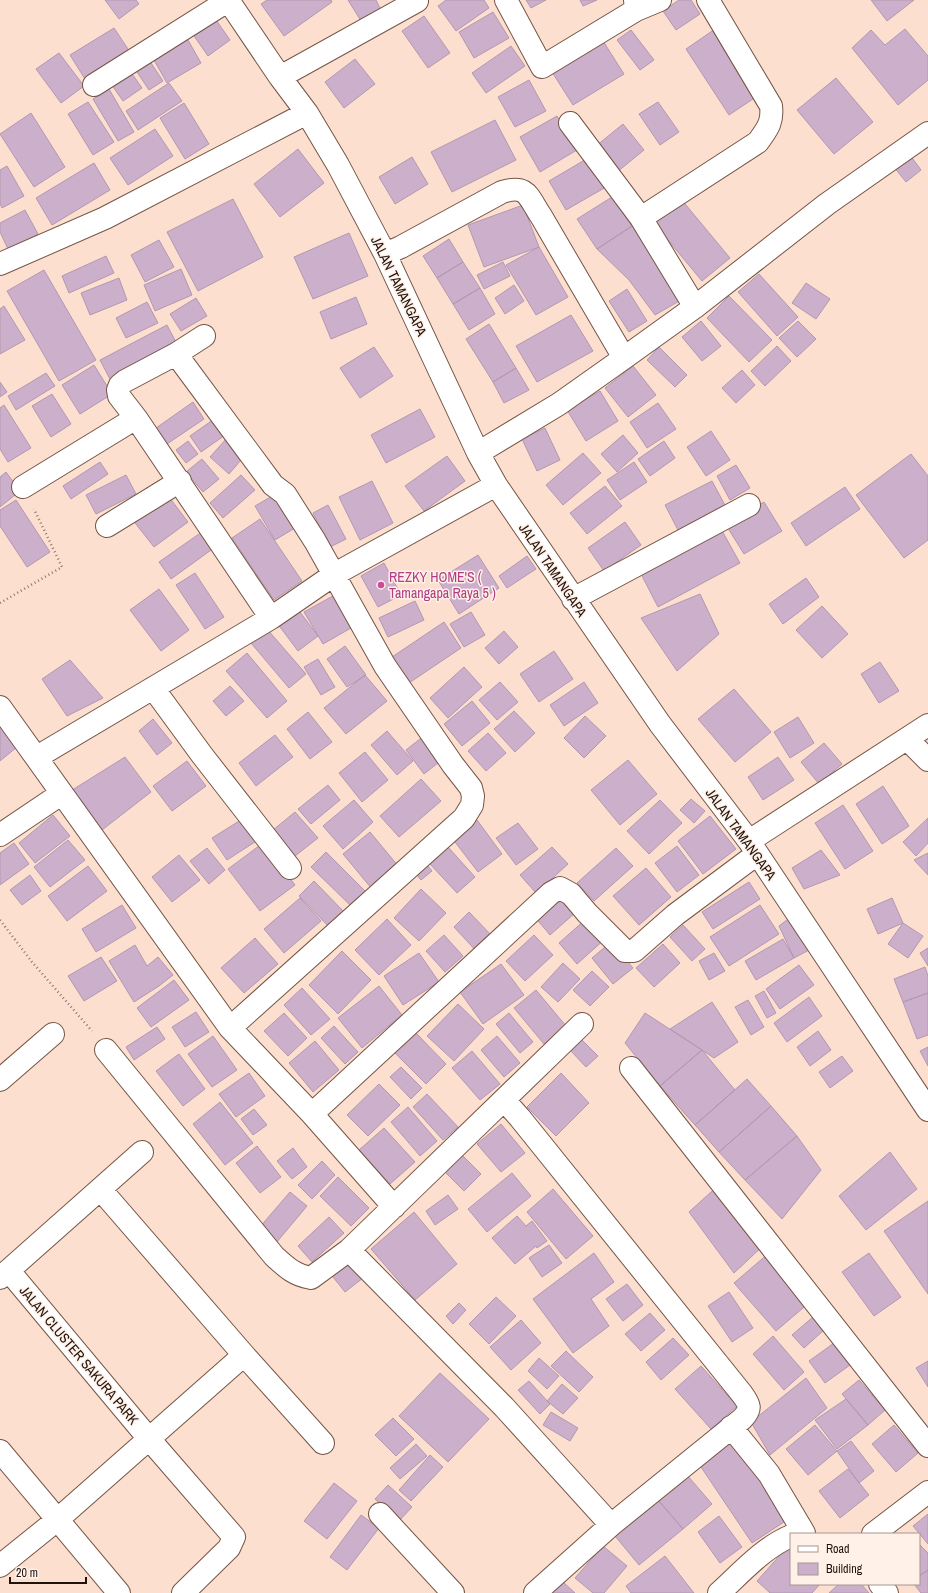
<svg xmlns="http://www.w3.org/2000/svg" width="928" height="1593" font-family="'Archivo Narrow',sans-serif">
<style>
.building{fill:#ccb0cb;stroke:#b397b2}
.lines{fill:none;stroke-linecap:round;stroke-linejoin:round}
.minor-casing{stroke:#745545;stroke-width:24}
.path{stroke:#8c776b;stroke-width:2.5;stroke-dasharray:1 3;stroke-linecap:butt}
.minor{stroke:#fff;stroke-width:22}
.hotel-dot{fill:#d1479c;stroke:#fff0e8;stroke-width:1.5}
.labels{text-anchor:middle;stroke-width:3;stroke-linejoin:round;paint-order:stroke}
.street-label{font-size:14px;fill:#1f130c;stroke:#fff0e8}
.hotel-label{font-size:14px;fill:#b23c85;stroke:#fff0e8;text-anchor:start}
</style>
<rect width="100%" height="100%" fill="#fddfcf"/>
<path class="building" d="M105,0H136L139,4L119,19Z
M267,0H331L332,2L284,36L261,4Z
M348,0H376L381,10L361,21Z
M446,0H484L489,8L456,31L438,6Z
M526,0H546L531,8Z
M580,0H597L583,6Z
M679,0H691L700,14L676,30L663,11Z
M871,0H914L887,21Z
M493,12L509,38L474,58L459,32Z
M424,16L450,53L428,68L402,31Z
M214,17L230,40L208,56L192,33Z
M114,28L130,52L85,79L70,55Z
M715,29L759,95L729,115L686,49Z
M905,29L928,56V80L898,105L852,48L871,30L885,45Z
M631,30L654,60L640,70L617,40Z
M184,33L201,63L167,83L150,53Z
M603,41L624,74L573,105L552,72Z
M511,46L525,66L486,93L472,73Z
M59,53L84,86L61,103L36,69Z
M147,57L163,81L149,90L133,66Z
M355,59L375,84L344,108L325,82Z
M128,68L142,88L123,101L109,81Z
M836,78L873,122L834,154L797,110Z
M529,80L546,111L515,127L498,97Z
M169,83L182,101L138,130L126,111Z
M109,89L134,132L118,141L93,99Z
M88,102L114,142L93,155L68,114Z
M658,102L679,132L660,145L639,114Z
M184,103L209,144L185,159L160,118Z
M31,113L65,167L34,187L0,134Z
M557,116L577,150L540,172L520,137Z
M495,120L516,160L452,192L431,152Z
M623,124L644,150L617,172L596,146Z
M155,129L173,156L128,185L110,158Z
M298,149L324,183L280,217L254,184Z
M910,155L921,170L906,182L894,167Z
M412,157L428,184L395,204L379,177Z
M588,158L606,187L566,210L549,181Z
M94,163L110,190L52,225L36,198Z
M7,166L24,196L2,208L0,204V170Z
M612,197L632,226L597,249L577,219Z
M233,199L263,257L198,291L167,232Z
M681,199L730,258L702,281L653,222Z
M523,205L539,247L484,267L468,225Z
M25,210L38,234L8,249L0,232V223Z
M632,226L681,300L655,315L629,280L597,249Z
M349,233L368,276L313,299L294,257Z
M449,239L463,262L437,278L423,256Z
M159,240L174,267L145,282L131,255Z
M539,247L568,297L536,315L506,265Z
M106,256L114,273L69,293L62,276Z
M463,262L480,288L453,304L437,278Z
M503,262L510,276L484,289L477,275Z
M181,269L192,295L155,311L144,285Z
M44,270L96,360L59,381L7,291Z
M759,274L798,317L777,336L738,292Z
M119,278L127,300L90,315L81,293Z
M806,283L830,299L816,319L792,303Z
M514,285L524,301L505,314L495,298Z
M480,288L495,314L469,330L453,304Z
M627,289L647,321L629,332L609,301Z
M729,296L772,340L749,362L707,318Z
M356,297L367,324L331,339L320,312Z
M196,298L207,316L181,331L170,314Z
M147,302L158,323L126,338L116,318Z
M4,306L25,340L0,354V309Z
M571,315L593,351L537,382L516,346Z
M701,321L721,346L702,361L682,337Z
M798,321L816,339L797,357L779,338Z
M489,324L516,368L493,382L466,339Z
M167,325L179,348L112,383L100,360Z
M777,346L791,361L765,386L751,371Z
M374,347L393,376L360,398L340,368Z
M659,347L687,375L675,387L647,360Z
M94,365L112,394L80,414L62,385Z
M633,366L656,395L628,417L605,388Z
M516,368L529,390L504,403L493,382Z
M742,370L755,385L736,403L722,388Z
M46,373L55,386L16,410L8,396Z
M0,382L7,392L0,397Z
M600,391L618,421L586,441L567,410Z
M52,394L71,424L51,437L32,406Z
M193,402L204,419L167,444L156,428Z
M658,403L676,429L647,448L630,422Z
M4,405L31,448L8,462L0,449V408Z
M420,409L435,437L386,463L371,435Z
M217,417L228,433L201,452L190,436Z
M545,428L560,460L537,471L522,439Z
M711,431L730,460L706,476L687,447Z
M623,435L638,453L617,472L601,454Z
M227,438L246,454L229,474L210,457Z
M188,441L198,454L186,463L176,450Z
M664,441L675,458L650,476L638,459Z
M583,453L601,473L563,505L546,485Z
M911,454L928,476V540L904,558L856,495Z
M447,456L465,481L424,511L405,486Z
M202,459L219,479L203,492L186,472Z
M100,462L108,474L71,499L63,486Z
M634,462L647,482L620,500L607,480Z
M736,465L750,488L730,500L717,476Z
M6,472L20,491L0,507V477Z
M126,475L136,494L96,514L86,495Z
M241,475L255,490L223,518L210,503Z
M372,481L393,523L360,540L339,497Z
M712,481L726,507L679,532L665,505Z
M605,486L622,506L587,534L570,513Z
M845,487L860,509L806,546L791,523Z
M279,492L300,525L275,540L255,506Z
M166,493L188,522L154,547L132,519Z
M16,500L50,552L27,567L0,526V510Z
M764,502L782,531L744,554L726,525Z
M328,505L346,539L330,547L313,513Z
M260,519L302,581L274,600L232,538Z
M625,522L641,545L604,571L588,548Z
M206,529L218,545L171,579L159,562Z
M721,529L740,563L658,607L640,572Z
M478,555L499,588L459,614L438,580Z
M527,556L536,569L507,588L499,576Z
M384,563L401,595L378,607L361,576Z
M195,573L224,617L205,629L176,585Z
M806,578L819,597L783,624L769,604Z
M159,589L189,630L161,651L130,610Z
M340,592L358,624L323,644L304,612Z
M700,594L719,634L677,671L641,618Z
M415,601L424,620L388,637L379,618Z
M822,606L848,634L822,658L796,630Z
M297,608L318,636L298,651L277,623Z
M471,612L485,635L464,647L450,624Z
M444,622L461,648L409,683L392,657Z
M267,629L306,674L289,688L251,643Z
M504,631L518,647L499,664L485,648Z
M345,646L366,675L347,687L327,659Z
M554,651L573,679L539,702L520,674Z
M247,653L287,701L267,718L226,671Z
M318,659L335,687L321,695L304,667Z
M70,660L103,698L67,716L42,679Z
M880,662L899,691L879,703L861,674Z
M464,667L482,687L448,718L430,698Z
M365,675L387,701L346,734L324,708Z
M500,682L518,702L497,720L479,700Z
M584,682L598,703L564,726L550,705Z
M230,686L244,701L226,716L213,701Z
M734,689L771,732L735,762L698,719Z
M472,701L490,723L462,746L444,724Z
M514,711L535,733L515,752L494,729Z
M308,712L332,742L310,759L287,729Z
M585,716L606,736L584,758L564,738Z
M798,717L814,743L790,758L774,732Z
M153,719L172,743L157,755L139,731Z
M0,726L17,747L0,761Z
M387,731L413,761L397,775L371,745Z
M488,733L506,753L486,771L468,751Z
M275,735L293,757L256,786L239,763Z
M425,735L443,759L424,774L406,750Z
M824,743L842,764L819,784L801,762Z
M365,752L388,780L362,802L339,773Z
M125,757L151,792L102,830L69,792Z
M778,757L794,780L763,800L748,777Z
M628,760L657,794L620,825L591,790Z
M187,761L206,786L172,811L153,786Z
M421,779L441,801L399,837L380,816Z
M328,785L340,800L311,824L298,809Z
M883,786L909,826L882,844L856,804Z
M691,799L705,811L694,823L680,810Z
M354,800L373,822L343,849L323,826Z
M660,800L682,823L649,854L627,831Z
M843,805L873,851L845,869L815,823Z
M295,812L318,838L295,856L273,830Z
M53,815L70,836L35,863L19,843Z
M710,816L736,849L703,874L678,841Z
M244,818L258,840L227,860L212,838Z
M928,818V843L916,856L903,842Z
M477,820L502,854L478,872L452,838Z
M518,823L538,849L516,865L496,838Z
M370,832L399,867L372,889L343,854Z
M68,840L85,860L50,887L34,867Z
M14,843L29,864L0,885V853Z
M263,843L295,885L260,911L228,869Z
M677,846L699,875L677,892L655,863Z
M448,847L475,877L457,893L430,864Z
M552,847L568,864L536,893L520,875Z
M207,848L225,870L209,884L190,861Z
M616,848L633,866L594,901L577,883Z
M821,850L840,875L804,889L792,868Z
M326,852L366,892L351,906L311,867Z
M928,853V875L914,860Z
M179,855L200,880L172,902L152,877Z
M423,860L432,871L421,880L412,869Z
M88,866L107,891L67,921L48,896Z
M646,868L671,897L639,925L613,896Z
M30,875L41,891L22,905L10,890Z
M314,881L347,915L332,930L299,896Z
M749,882L760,899L713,929L702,912Z
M421,889L446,913L419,941L394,918Z
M559,895L575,913L550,935L534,916Z
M300,898L321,921L284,953L264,929Z
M892,898L903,923L878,934L867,909Z
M122,905L136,928L96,952L82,929Z
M760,905L779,934L729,966L710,937Z
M469,912L494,938L478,953L454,927Z
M792,916L811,949L794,958L779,926Z
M387,919L411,945L379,975L355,950Z
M586,919L605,939L577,964L559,943Z
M903,923L923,936L908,958L888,944Z
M683,925L705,949L692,961L670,937Z
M444,935L463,956L445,972L426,951Z
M534,935L553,955L525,981L506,961Z
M255,938L278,964L244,993L221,968Z
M783,939L794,958L756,980L745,961Z
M611,942L633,968L613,984L592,958Z
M663,944L680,963L654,987L636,968Z
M135,945L147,966L158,957L173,975L159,986L134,1002L109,961Z
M928,948V966L920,953Z
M342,951L371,980L338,1014L309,985Z
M419,953L439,982L403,1005L384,976Z
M714,953L725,971L709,980L699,961Z
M101,957L117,981L84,1001L68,976Z
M563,963L580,979L558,1002L541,987Z
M501,964L524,995L483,1024L460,992Z
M799,965L814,985L780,1009L766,989Z
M925,967L928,976V993L903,1002L894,979Z
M592,971L609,987L590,1006L573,990Z
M174,980L189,1000L151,1027L137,1008Z
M379,986L402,1015L362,1048L338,1018Z
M302,988L330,1019L311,1035L284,1005Z
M536,990L566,1026L544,1044L514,1008Z
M764,991L776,1013L767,1018L755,996Z
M928,993V1035L917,1039L903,1002Z
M809,997L822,1016L787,1042L774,1023Z
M748,1000L764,1027L751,1035L735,1007Z
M712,1002L738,1042L714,1058L670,1029Z
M458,1004L484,1029L454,1061L427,1036Z
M196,1012L209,1032L185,1047L172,1027Z
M284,1013L307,1038L288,1056L264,1031Z
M509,1013L533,1042L520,1053L496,1024Z
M645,1013L702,1050L660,1086L625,1043Z
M334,1026L358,1052L345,1064L321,1038Z
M157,1027L165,1039L134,1060L126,1047Z
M818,1031L831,1050L810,1066L797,1047Z
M415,1032L446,1064L426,1084L395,1053Z
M213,1036L237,1070L212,1087L188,1054Z
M497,1036L520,1063L504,1077L481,1050Z
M581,1039L598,1056L586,1067L570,1050Z
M315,1041L339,1070L313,1092L289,1063Z
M928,1047V1066L920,1051Z
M702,1050L735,1090L695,1125L660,1086Z
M472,1051L500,1084L480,1100L452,1068Z
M179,1054L205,1089L183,1106L156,1071Z
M842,1056L853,1071L830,1088L819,1072Z
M401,1067L422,1088L411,1099L390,1077Z
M249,1073L265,1096L236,1117L219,1094Z
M561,1073L589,1103L556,1136L527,1107Z
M747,1079L771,1106L719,1152L695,1125Z
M379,1084L400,1105L368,1136L347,1115Z
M427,1094L458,1127L443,1140L413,1107Z
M220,1102L253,1143L225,1165L193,1124Z
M771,1106L797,1136L745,1180L719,1152Z
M408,1107L437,1141L420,1156L391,1122Z
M254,1109L267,1125L253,1135L241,1119Z
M501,1124L525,1153L501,1172L477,1144Z
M384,1128L415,1162L390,1184L359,1150Z
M797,1136L821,1170L782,1219L745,1180Z
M257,1146L281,1177L260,1193L236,1163Z
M293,1148L307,1167L292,1179L277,1161Z
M890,1152L917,1189L866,1230L839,1196Z
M461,1154L481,1174L464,1191L444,1171Z
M322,1161L335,1175L312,1199L298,1185Z
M512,1173L531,1196L487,1232L468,1209Z
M338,1177L369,1208L351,1226L320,1196Z
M721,1183L766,1243L734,1273L689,1212Z
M553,1189L593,1236L566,1259L527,1212Z
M290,1192L307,1206L276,1243L259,1228Z
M448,1195L458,1209L435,1225L426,1211Z
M928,1201V1294L884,1231Z
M414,1212L457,1264L415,1300L371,1249Z
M517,1216L526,1226L532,1221L547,1241L537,1248L536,1246L515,1264L492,1238Z
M329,1217L344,1233L312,1262L298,1246Z
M549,1245L562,1263L542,1277L529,1258Z
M594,1253L614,1282L591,1299L609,1326L573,1353L533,1299Z
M769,1253L810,1302L776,1331L734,1283Z
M869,1253L901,1297L874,1316L842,1272Z
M347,1259L363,1278L345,1292L329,1272Z
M627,1284L643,1305L623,1321L606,1299Z
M729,1292L753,1328L732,1342L708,1306Z
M496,1297L516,1316L489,1344L469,1324Z
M459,1303L466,1310L453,1324L446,1316Z
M650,1313L665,1330L641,1351L625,1334Z
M813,1317L824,1330L804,1348L792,1335Z
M521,1320L541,1343L511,1370L490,1347Z
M773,1336L804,1372L784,1390L753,1354Z
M673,1338L689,1355L661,1380L646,1362Z
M834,1343L850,1365L825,1383L809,1361Z
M566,1351L593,1377L579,1392L551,1366Z
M539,1358L559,1376L547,1389L528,1371Z
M928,1361V1387L916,1368Z
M701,1366L737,1406L711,1429L675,1389Z
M440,1373L489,1419L448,1462L399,1416Z
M806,1378L827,1408L770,1455L751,1422Z
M859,1380L885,1410L868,1425L842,1394Z
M529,1381L550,1404L540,1414L518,1390Z
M562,1384L578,1398L563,1414L547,1401Z
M846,1399L868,1425L837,1449L815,1420Z
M551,1412L578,1428L570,1441L543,1425Z
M393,1418L414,1439L396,1456L375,1435Z
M815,1425L837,1451L808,1475L786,1449Z
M894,1425L918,1453L896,1472L872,1444Z
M733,1438L787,1520L752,1543L697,1461Z
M851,1441L874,1471L859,1483L837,1451Z
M416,1444L427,1456L400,1479L390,1468Z
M430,1455L443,1467L411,1501L399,1490Z
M848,1469L869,1495L840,1518L819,1491Z
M687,1475L712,1504L683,1529L658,1500Z
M334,1483L357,1501L327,1539L304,1521Z
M388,1485L412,1507L399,1521L375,1499Z
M658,1500L683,1529L639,1565L615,1536Z
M928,1514V1544L913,1526Z
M361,1515L379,1528L347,1570L330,1557Z
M719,1516L742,1547L720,1563L698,1532Z
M790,1544L791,1584H820L812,1593H770L757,1581Z
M919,1544L928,1553V1570L919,1576Z
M603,1546L627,1566L604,1593H593L575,1578Z
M665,1556L694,1593H631L626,1586Z
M928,1570V1593H921L914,1584H919V1576Z
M562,1581L575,1593H552Z
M839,1584H861L869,1593H829Z"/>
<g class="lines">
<g class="minor-casing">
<path id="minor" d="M228,0L280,77L307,113L338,165L385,254L478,453L496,485L660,724L749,841L928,1110
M506,0L542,67L636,10L635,0
M636,10L660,0
M280,77L417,1
M94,85L229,0
M570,123L641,218L758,142C767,129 773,123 771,106L708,0
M641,218L695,307
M385,254L401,247L502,192C528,184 528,197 541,216L624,358
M0,264L105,218L307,113
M204,336L176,354L125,381L120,385L118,390L119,396L136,418L271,618
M176,354L273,485L285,494L315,541L385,666L453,765L471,788L473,796L472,805L464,818L230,1028
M478,453L559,404L624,358L695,307L827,204L928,133
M23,487L136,418
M107,526L180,481
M573,599L749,505
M153,688L202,755L290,868
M0,707L230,1028L312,1114L394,1207
M907,739L928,760
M37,757L271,618L335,574L496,485
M0,835L61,794
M749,841L928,725
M106,1050L274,1256C286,1267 294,1275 311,1278L349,1250L582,1024
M631,1068L928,1446
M0,1080L53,1034
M312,1114L551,893L560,888L571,894L587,913L625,951H634L675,915L757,854
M101,1190L244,1355L323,1443
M349,1250L504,1407L611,1525L742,1419C752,1409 750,1405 742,1394L520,1118L504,1100
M9,1271L150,1440L234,1537L229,1548L183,1593
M0,1278L142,1152
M731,1427L769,1474L804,1533
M0,1451L119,1593
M380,1514L453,1593
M873,1534L928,1492
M0,1566L57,1520L244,1355
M880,1584L887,1593
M535,1593L611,1525
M719,1593C740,1574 764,1547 791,1536"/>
</g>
<path class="path" d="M0,603L62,567L34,509
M0,920L32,962L92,1031"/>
<use href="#minor" class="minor"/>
</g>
<circle class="hotel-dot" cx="381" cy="585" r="4"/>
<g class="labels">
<g class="street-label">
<text transform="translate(399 286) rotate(64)" y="5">JALAN TAMANGAPA</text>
<text transform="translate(553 570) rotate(56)" y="5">JALAN TAMANGAPA</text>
<text transform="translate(741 834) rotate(54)" y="5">JALAN TAMANGAPA</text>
<text transform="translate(79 1355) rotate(50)" y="5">JALAN CLUSTER SAKURA PARK</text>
</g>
<g class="hotel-label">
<text x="389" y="582">REZKY HOME'S (<tspan x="389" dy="16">Tamangapa Raya 5 )</tspan></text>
</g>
</g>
<rect x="790" y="1533" width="130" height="52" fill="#fff0e8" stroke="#a59890"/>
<rect x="798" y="1546" width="20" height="6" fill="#ffffff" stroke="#a59890"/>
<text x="826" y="1553" font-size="12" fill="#1f130c">Road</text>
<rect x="798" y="1563" width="20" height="12" fill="#ccb0cb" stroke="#a59890"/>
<text x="826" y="1573" font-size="12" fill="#1f130c">Building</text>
<path d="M10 1577v6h76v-6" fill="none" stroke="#1f130c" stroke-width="2"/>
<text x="16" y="1577" font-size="12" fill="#1f130c" stroke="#fff0e8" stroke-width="3" paint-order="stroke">20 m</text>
</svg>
